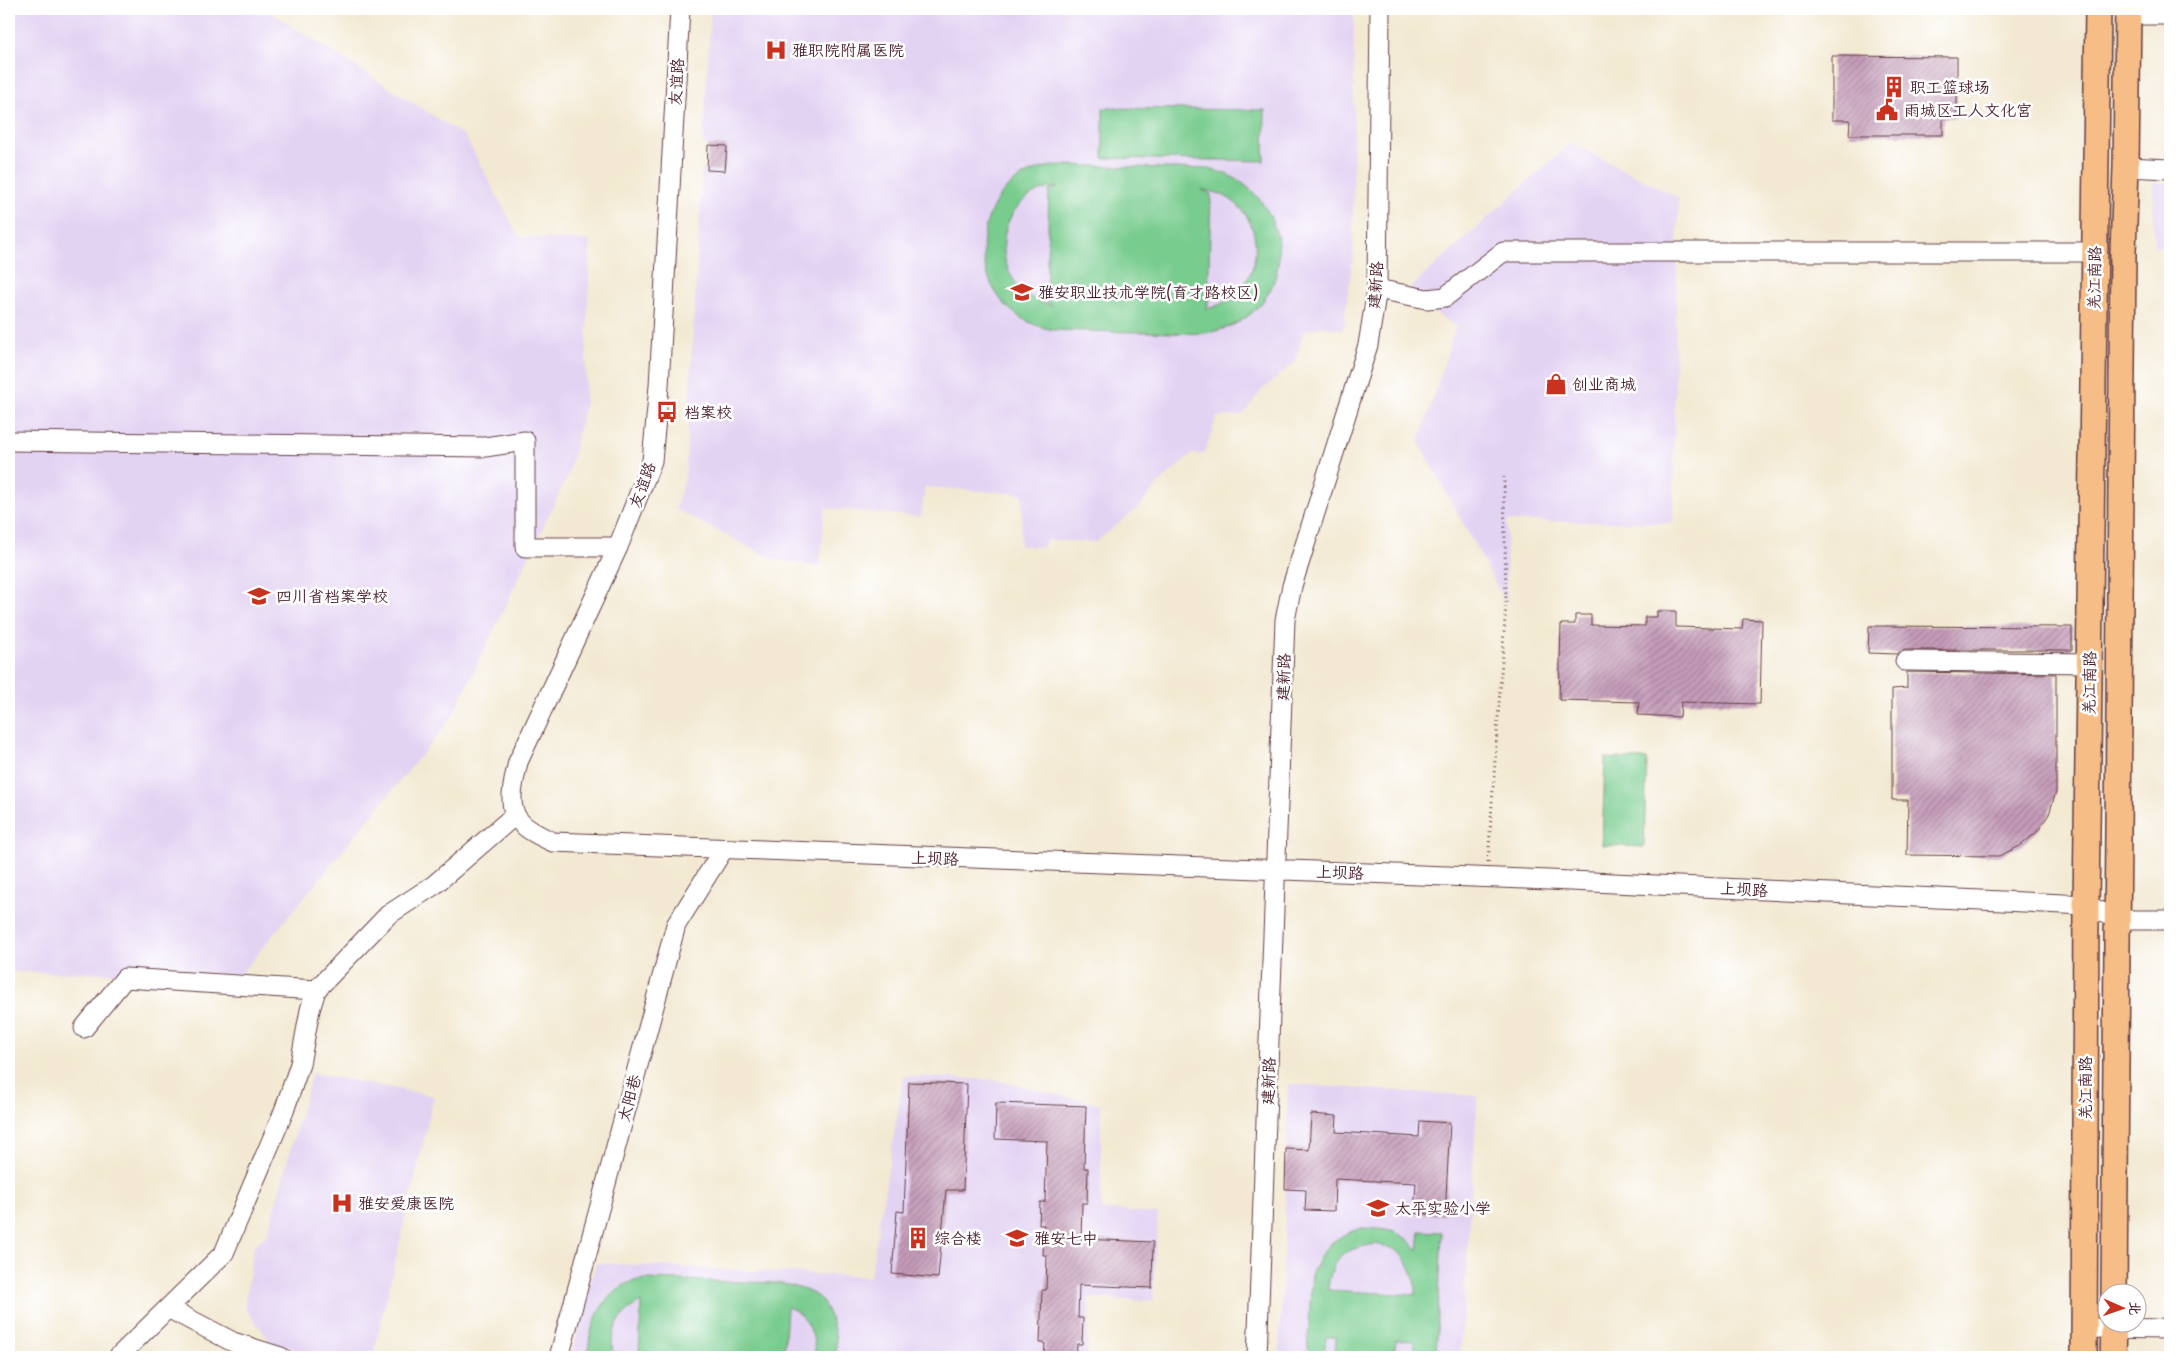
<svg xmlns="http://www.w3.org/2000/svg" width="2179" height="1366" font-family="'Playpen Sans','LXGW WenKai TC',sans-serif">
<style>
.built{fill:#e3d3f3}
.pitch{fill:#78cc8e;stroke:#61765c;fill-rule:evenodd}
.building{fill:url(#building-hatch)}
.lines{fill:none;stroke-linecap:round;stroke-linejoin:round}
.minor-casing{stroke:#633d44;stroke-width:21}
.major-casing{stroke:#633d44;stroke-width:28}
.path{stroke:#633d44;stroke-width:3;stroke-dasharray:1 4;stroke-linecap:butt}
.minor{stroke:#fff;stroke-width:19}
.major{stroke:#f6be86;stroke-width:25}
.labels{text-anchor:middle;stroke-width:5;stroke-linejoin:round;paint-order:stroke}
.poi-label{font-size:16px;fill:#4a1f2b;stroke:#fff;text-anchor:start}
.street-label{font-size:16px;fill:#4a1f2b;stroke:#fff}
</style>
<defs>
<pattern id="building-hatch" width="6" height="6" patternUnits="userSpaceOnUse" patternTransform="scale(1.25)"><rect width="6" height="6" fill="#c59cb9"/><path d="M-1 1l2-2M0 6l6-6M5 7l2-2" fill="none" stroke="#a27f97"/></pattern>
</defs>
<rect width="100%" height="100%" fill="#fff"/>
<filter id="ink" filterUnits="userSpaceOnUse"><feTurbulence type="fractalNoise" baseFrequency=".02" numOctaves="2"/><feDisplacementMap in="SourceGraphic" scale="10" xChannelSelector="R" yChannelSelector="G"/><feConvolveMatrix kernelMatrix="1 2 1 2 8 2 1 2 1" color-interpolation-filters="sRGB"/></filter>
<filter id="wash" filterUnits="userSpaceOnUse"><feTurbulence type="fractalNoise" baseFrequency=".0096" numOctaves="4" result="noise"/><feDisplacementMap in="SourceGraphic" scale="20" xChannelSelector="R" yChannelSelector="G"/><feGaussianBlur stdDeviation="1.12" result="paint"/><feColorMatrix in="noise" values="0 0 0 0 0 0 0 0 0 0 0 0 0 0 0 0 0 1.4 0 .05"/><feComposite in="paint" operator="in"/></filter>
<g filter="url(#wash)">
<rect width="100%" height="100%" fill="#f3e9d2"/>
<path class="built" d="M9,9H265L465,136L519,237L590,241L585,403L569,473L451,719L241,974L9,972Z
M711,9H1354L1353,258L1343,329L1320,327L1304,331L1295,362L1261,391L1243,415L1217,417L1204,454H1192L1158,484L1140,506L1096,542L1047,540L1043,547L1020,546L1023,494L925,487L921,517L825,508L820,567L773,559L675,509L685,479L702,170H725L726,146L703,145Z
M1571,143L1679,198L1677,243L1673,523L1507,521L1506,603L1419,442L1456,326L1403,294Z
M2153,183H2170V248H2154Z
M312,1073L434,1096L373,1357H321L271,1342L244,1307L254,1246L267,1235Z
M904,1076L995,1080L1101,1105V1209L1158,1214L1153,1301L1089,1298L1087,1357H571L596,1263L870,1277Z
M1288,1084L1478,1096L1460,1357H1279L1286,1189Z"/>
<path class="pitch" d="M1103,108L1265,110L1264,161L1103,158Z
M1062,165L1208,169C1287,183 1307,292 1231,326C1206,337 1176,333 1149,332C1117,332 1086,331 1054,330C955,313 962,170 1062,165ZM1058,187L1049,191L1046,302L1053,306C985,292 988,193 1058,187ZM1202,190C1271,196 1274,294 1206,309L1208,306L1211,194Z
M1605,758L1647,759L1644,847L1602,845Z
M1361,1228C1385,1229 1401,1229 1418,1250L1420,1231L1442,1232L1436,1357H1413L1414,1341L1396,1340L1394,1357H1335L1336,1337H1326L1324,1357H1307L1312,1272L1322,1253L1331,1243L1345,1234ZM1376,1244C1382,1246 1390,1247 1395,1250C1410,1260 1416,1278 1415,1295L1328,1290C1331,1256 1344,1249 1376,1244Z
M645,1279L779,1283C791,1286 809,1289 819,1298C831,1310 839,1342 836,1357H815C815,1336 809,1314 787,1307L784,1357H639L641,1302C620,1312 607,1334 614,1357H589C586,1330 601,1297 626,1284C631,1281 639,1280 645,1279Z"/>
<g id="blocks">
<path class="building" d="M1832,56L1957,57V118H1943V135H1849L1850,120H1832Z
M708,145L727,146L725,171L707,170Z
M1657,611H1676V627L1742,629L1743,619L1762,620L1760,704L1681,702L1680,717L1638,715L1639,702L1559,700L1561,624H1575V615H1591V625L1645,626V617H1657Z
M1869,626L2072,627V650H1905L1897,654L1868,653Z
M1907,672L2056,674V792L2049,814L2038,831L2020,846L1999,856L1907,855L1908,800H1892V689L1907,688Z
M909,1082L967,1084L963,1190H946L938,1278L892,1274L897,1211L904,1212Z
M996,1103L1086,1106L1084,1168H1088L1087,1203H1082L1081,1239L1153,1242L1152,1288L1079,1285L1078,1318H1083L1082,1344H1077L1076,1357H1044L1045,1343H1040L1042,1290H1046L1047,1255H1043L1044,1225H1039L1040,1202H1045L1047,1141L995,1139Z
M1311,1114L1337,1116L1336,1132L1419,1137L1420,1121L1450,1123L1445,1215L1414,1213L1416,1183L1335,1179L1334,1211L1305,1210L1306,1190L1285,1189L1286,1149L1309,1150Z"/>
</g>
</g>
<g filter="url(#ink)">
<use href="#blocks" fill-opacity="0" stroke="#633d44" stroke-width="1"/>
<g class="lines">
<g class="minor-casing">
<path id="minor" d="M680,9L659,386L652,461L618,547L518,762C507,809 507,822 553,842L1549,880L2086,905L2119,920H2170
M2128,15H2170
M2126,167L2170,169
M1377,289L1427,299L1445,297L1503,252H2094
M9,441L485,447L525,441V547H618
M1905,661L2089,663
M84,1028L125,978L316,990
M168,1308L233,1342L281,1357
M2085,1328L2170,1329
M118,1357L224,1253L284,1111L300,1064L310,1010L316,990L388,915L434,885L515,815
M559,1357L676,925L723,850
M1257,1357L1285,620L1292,586L1368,345L1377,289L1380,9"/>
</g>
<g class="major-casing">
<path id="major" d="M2114,1294L2123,252L2126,167L2128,9
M2084,1357L2086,905L2098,9
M2113,1357L2114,1324"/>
</g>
<path class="path" d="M1488,862L1506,603L1504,477"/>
<use href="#minor" class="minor"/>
<use href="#major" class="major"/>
</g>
</g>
<defs>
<g id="hospital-bare" transform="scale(1.725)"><path d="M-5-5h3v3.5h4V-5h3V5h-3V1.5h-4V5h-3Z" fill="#c8321e" stroke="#fff" stroke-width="2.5" paint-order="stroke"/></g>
<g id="building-bare" transform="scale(1.725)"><path d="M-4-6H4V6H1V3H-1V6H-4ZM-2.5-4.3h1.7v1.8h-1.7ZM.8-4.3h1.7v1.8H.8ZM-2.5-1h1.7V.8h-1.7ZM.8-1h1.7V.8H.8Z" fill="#c8321e" stroke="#fff" stroke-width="2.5" paint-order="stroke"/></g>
<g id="civic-bare" transform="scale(1.725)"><path d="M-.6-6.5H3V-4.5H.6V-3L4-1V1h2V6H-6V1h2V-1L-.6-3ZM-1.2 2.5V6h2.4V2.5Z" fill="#c8321e" stroke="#fff" stroke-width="2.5" paint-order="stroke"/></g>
<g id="university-bare" transform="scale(1.725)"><path d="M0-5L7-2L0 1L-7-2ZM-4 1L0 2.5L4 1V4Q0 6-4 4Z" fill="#c8321e" stroke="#fff" stroke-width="2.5" paint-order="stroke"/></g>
<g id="shop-bare" transform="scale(1.725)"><path d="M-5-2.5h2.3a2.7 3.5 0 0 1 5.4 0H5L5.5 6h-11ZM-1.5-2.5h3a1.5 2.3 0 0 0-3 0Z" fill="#c8321e" stroke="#fff" stroke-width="2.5" paint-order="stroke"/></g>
<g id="bus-bare" transform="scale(1.725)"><path d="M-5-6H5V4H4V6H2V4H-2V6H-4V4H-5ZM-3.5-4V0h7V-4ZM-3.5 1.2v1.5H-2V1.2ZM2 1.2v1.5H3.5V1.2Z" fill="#c8321e" stroke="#fff" stroke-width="2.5" paint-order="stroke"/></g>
<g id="school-bare" transform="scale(1.725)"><path d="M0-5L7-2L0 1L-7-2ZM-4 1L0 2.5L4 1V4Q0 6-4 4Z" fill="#c8321e" stroke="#fff" stroke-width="2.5" paint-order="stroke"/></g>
</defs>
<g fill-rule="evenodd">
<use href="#hospital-bare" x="776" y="50"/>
<use href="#building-bare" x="1894" y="87"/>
<use href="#civic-bare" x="1887" y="110"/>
<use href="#university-bare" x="1022" y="292"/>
<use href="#shop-bare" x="1556" y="384"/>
<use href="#bus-bare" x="667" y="412"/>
<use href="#university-bare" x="259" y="596"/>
<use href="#hospital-bare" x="342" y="1203"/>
<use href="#school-bare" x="1378" y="1208"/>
<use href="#building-bare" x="918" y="1238"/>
<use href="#school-bare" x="1017" y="1238"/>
</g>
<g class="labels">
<g class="poi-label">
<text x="792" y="56">雅职院附属医院</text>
<text x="1910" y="93">职工篮球场</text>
<text x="1904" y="116">雨城区工人文化宫</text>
<text x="1038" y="298">雅安职业技术学院(育才路校区)</text>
<text x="1572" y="390">创业商城</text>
<text x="684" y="418">档案校</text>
<text x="276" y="602">四川省档案学校</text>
<text x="358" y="1209">雅安爱康医院</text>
<text x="1395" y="1214">太平实验小学</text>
<text x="934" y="1244">综合楼</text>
<text x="1034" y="1244">雅安七中</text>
</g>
<g class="street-label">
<text transform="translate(676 82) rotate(-87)" y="6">友谊路</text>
<text transform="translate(2094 278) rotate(-89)" y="6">羌江南路</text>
<text transform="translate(1375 285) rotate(-86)" y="6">建新路</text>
<text transform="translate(642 485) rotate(-70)" y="6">友谊路</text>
<text transform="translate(1283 677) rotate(-88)" y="6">建新路</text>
<text transform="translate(2089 683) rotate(-89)" y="6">羌江南路</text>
<text transform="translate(935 858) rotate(2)" y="6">上坝路</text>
<text transform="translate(1340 872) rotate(2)" y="6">上坝路</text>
<text transform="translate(1744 889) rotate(3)" y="6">上坝路</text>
<text transform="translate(1268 1081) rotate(-88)" y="6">建新路</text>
<text transform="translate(2085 1088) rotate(-90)" y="6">羌江南路</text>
<text transform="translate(629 1098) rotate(-75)" y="6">太阳巷</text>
</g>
</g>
<rect width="2179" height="1366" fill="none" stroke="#fff" stroke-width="30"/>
<g transform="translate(2122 1308) rotate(92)"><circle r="24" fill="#ffffff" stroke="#b7a5aa"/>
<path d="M0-4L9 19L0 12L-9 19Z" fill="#c8321e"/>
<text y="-8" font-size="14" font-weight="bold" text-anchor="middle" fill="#4a1f2b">北</text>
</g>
</svg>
